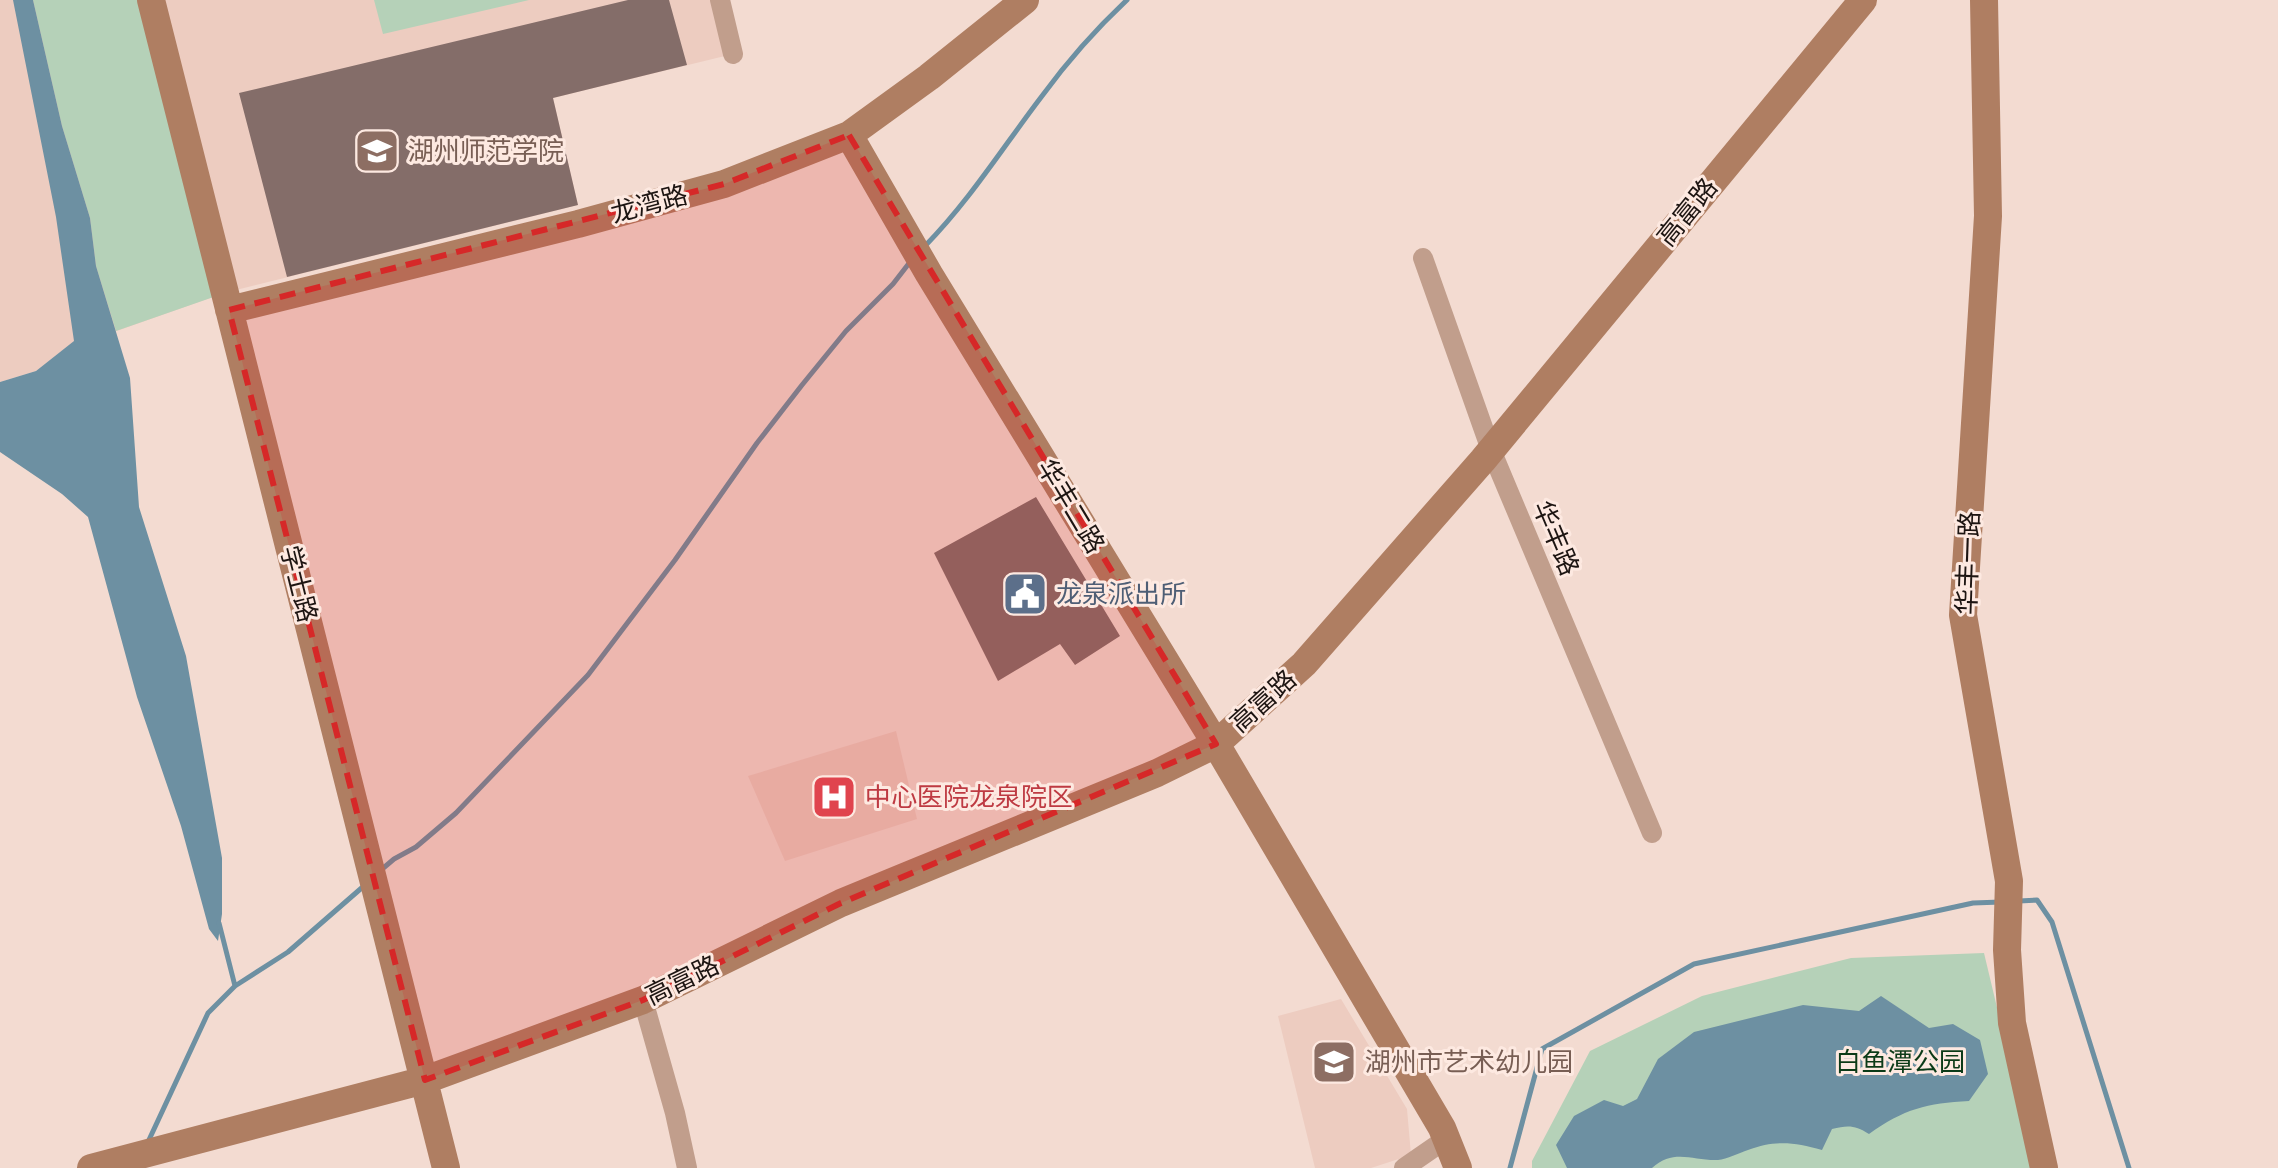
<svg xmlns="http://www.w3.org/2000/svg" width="2278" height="1168" font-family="Cabin,'Noto Sans SC',sans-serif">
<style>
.built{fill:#edccc0}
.green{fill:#b5d1b8}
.water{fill:#6d90a2}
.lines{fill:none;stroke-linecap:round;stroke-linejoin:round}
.stream{stroke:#6d90a2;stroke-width:5}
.building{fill:#846d69}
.street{stroke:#c19e8c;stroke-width:20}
.secondary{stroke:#af7e62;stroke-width:28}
.marked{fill:#d62828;fill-opacity:0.2;stroke:#d62828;stroke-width:6;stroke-dasharray:16 10;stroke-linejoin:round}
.labels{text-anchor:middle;stroke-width:6;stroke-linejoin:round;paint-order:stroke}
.education-label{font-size:26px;fill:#785e54;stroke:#fde9e1;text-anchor:start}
.street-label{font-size:26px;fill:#1d1512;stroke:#fde9e1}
.service-label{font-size:26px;fill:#4e5e75;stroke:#fde9e1;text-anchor:start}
.health-label{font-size:26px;fill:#be3a42;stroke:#fde9e1;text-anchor:start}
.park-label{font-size:26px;fill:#0b3a17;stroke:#fde9e1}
</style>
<rect width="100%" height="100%" fill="#f3dbd1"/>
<path class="built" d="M0,0H720L733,54L553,98L578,205L224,293L63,350L36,371L0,382Z
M896,731L917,819L785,861L748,776Z
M1341,999L1407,1109L1411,1155L1371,1168H1315L1278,1016Z"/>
<path class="green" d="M33,0H151L225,293L116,331L96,266L90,218L62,126Z
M374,0H529L383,34Z
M1984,953L2030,1146L2031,1168H1532V1161L1590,1051L1702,996L1851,958Z"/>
<path class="water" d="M13,0H33L62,126L90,218L96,266L130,378L139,507L186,656L222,858V914L218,941L209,929L181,826L137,697L88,517L62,494L0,452V382L36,371L74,341L56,217Z
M1881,996L1929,1028L1953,1024L1980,1040L1988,1074L1969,1101C1927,1103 1904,1109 1869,1134C1855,1125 1848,1125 1832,1129L1822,1150C1794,1142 1775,1140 1748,1150C1739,1153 1727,1159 1718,1160C1693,1161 1674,1148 1652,1168H1567L1556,1145L1574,1116L1604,1100L1623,1106L1637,1099L1658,1059L1694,1032L1803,1005L1859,1011Z"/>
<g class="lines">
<path class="stream" d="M925,246C970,200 1003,147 1042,96C1067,62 1096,29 1127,0
M381,870L394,859L416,847L456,813L588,675L675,560L757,443L802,385L846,331L893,284L910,262
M2019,901L2037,900L2052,922L2129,1168
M219,923L235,986
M148,1142L208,1013L235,986L288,952L365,885
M1510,1168L1542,1049L1694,964L1973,903L2001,902"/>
</g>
<path class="building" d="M628,0H669L687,65L553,98L578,205L287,277L239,93Z
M1036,497L1120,636L1075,665L1060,644L998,681L934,553Z"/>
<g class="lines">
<path class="street" d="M720,0L733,54
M1423,258L1491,450L1652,833
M643,1000L675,1113L687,1168
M1404,1168L1446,1139"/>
<path class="secondary" d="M151,0L446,1168
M1984,0L1988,216L1963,615L2009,881L2007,950L2012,1023L2044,1168
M849,135L929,274L1216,744L1442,1128L1458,1168
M229,310L578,224L724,184L849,135L929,77L1025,0
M91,1168L425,1080L643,1000L841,903L1157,773L1216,744L1304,664L1483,460L1863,0"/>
</g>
<path class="marked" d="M849,135L1216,744L841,903L643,1000L425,1080L229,310L724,184Z"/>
<defs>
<g id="university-square" transform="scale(2.3)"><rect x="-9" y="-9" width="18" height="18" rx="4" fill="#8d6e63" stroke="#fde9e1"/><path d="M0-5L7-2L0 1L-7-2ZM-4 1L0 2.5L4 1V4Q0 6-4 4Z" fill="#fff"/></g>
<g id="civic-square" transform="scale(2.3)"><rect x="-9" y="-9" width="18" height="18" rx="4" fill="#5c6f8a" stroke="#fde9e1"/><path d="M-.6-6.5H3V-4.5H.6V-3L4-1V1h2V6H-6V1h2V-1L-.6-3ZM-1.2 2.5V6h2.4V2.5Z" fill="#fff"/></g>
<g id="hospital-square" transform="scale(2.3)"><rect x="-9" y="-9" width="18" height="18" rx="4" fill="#e0444e" stroke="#fde9e1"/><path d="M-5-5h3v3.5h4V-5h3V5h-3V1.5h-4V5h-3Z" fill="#fff"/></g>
<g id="school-square" transform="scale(2.3)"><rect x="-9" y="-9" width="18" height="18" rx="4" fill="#8d6e63" stroke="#fde9e1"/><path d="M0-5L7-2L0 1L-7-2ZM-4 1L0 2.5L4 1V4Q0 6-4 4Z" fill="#fff"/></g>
</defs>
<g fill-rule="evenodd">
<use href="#university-square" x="377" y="151"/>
<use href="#civic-square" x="1025" y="594"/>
<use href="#hospital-square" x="834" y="797"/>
<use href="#school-square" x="1334" y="1062"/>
</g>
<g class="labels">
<g class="education-label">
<text x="408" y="160">湖州师范学院</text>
<text x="1365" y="1071">湖州市艺术幼儿园</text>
</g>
<g class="street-label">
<text transform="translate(649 204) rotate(-15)" y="9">龙湾路</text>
<text transform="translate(1687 212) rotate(-51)" y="9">高富路</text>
<text transform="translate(1071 506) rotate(59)" y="9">华丰二路</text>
<text transform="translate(1556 538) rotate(67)" y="9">华丰路</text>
<text transform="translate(1968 563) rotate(-88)" y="9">华丰一路</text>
<text transform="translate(299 584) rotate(76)" y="9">学士路</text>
<text transform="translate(1263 701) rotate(-42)" y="9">高富路</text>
<text transform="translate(682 980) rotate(-26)" y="9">高富路</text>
</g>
<g class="service-label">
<text x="1056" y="603">龙泉派出所</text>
</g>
<g class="health-label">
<text x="865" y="806">中心医院龙泉院区</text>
</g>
<g class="park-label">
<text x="1900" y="1071">白鱼潭公园</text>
</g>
</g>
</svg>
